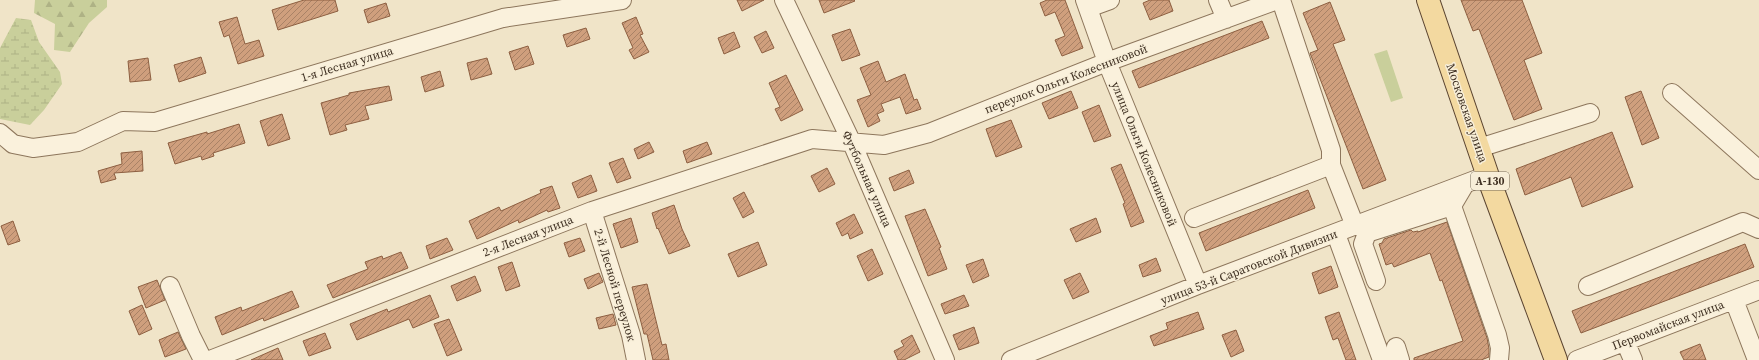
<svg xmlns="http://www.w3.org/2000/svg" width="1759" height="360" font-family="'Source Serif 4',serif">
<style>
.forest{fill:url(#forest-firs)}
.wetland{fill:url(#wetland-marsh)}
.pitch{fill:#c9cf9b}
.building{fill:url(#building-hatch);stroke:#8d5f41}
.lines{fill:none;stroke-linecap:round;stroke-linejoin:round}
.minor-casing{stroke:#8d765c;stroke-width:20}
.major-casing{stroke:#5b4430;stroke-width:24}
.minor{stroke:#faf1dc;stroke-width:18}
.major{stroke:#f3d9a0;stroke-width:22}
.labels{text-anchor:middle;stroke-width:3;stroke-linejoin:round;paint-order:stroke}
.shield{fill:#f7eed8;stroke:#756857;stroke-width:1}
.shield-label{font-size:11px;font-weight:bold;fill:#3d2e20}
.street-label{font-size:12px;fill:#3d2e20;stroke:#f7eed8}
</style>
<defs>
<pattern id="forest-firs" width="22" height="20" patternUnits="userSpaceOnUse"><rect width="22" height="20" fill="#c9cf9b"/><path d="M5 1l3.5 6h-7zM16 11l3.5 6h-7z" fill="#aeb285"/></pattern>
<pattern id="wetland-marsh" width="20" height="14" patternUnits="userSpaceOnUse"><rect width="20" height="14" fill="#c9cf9b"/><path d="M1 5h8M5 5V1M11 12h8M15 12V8" fill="none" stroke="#aeb285"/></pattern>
<pattern id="building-hatch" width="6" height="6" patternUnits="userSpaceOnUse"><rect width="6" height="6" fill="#cf9f7d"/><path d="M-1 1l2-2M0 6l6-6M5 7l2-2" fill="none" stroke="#a98266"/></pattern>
</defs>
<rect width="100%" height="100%" fill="#f0e4c8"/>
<path class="forest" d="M35,0H107V7L89,23L70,52L54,50L55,24L34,13Z"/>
<path class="wetland" d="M16,18L31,20L39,42L60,72L62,84L44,110L30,125L0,119V48Z"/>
<path class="pitch" d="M1387,50L1403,98L1391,102L1374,54Z"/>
<path class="building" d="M304,0H335L338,11L278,30L272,10Z
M737,0H764L742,11Z
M819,0H854L855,1L824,13Z
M1047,0H1065L1083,48L1062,56L1055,40L1065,36L1055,12L1045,16L1040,3Z
M1150,0H1169L1173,11L1150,20L1143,3Z
M1461,0H1522L1542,53L1524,60L1542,109L1514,120L1479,29L1473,31Z
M1330,2L1345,40L1333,44L1386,180L1363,189L1310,53L1318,50L1303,13Z
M386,3L390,16L368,23L364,10Z
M237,17L245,44L259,40L264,56L238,64L229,35L224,37L219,22Z
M636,17L643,34L640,35L649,52L634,59L629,50L633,48L622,23Z
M1262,21L1269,38L1139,88L1132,71Z
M586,28L590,39L567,47L563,35Z
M850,29L860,55L842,61L832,35Z
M766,31L774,48L762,53L754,37Z
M734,32L740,47L724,54L718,38Z
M528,46L534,64L515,70L509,52Z
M201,57L206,73L179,82L174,65Z
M148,58L151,80L130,82L128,61Z
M487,58L492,74L471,80L467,63Z
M878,61L886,82L905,74L914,100L917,99L921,109L906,114L900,97L881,104L884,111L877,114L880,121L868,127L857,100L871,95L860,68Z
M440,71L444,86L425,92L421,77Z
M786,75L803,110L781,121L775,109L780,107L769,83Z
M389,86L392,100L365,106L369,119L345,125L347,130L330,135L321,103L349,95V93Z
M1071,91L1078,108L1049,119L1042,103Z
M1641,91L1659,138L1642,145L1625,97Z
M1099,105L1111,136L1094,142L1082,112Z
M282,114L290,139L268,146L260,121Z
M1011,120L1022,147L996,157L986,129Z
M239,124L245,143L213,153L214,156L202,160L201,156L175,164L168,143L207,132V134Z
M1612,132L1633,187L1582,207L1571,177L1525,195L1516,169Z
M649,142L654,152L638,159L634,149Z
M707,142L712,154L687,163L683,151Z
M142,151L143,171L114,173L116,179L101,183L98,171L122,164L121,153Z
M623,158L631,178L617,183L609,163Z
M1121,164L1144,222L1131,227L1123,204L1125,203L1111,168Z
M827,168L835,184L819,192L811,176Z
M909,170L914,183L894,191L889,178Z
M591,175L597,191L578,198L572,183Z
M552,186L560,208L548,212L547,210L519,223L518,220L477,239L469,221L499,207L501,211L541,193L540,190Z
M1308,190L1315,208L1206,251L1199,233Z
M744,192L754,212L743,218L733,198Z
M674,205L682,229L690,246L669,254L658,228L657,229L652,213Z
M925,209L941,247L939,248L947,269L928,276L905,216Z
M854,214L863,233L850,239L848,233L842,236L836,223Z
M631,218L638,242L621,248L613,224Z
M1096,218L1101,232L1076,242L1070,229Z
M13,221L20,241L8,245L1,226Z
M1447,222L1487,338L1489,349V357L1481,360H1414V358L1463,341L1442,280L1440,281L1430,253L1394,267L1392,263L1386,265L1379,244L1382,243L1384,239L1411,230L1413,232L1418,231V232Z
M447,238L453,250L430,259L426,246Z
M580,238L585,251L569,257L564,243Z
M758,242L767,265L738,277L728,254Z
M1745,244L1754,267L1581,333L1572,311Z
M872,249L883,274L868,281L857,256Z
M401,252L408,268L333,298L327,285L368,269L365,262L382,256L383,259Z
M1156,258L1161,271L1143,277L1139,265Z
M983,259L989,276L973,283L966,265Z
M512,262L520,286L506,291L498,267Z
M1331,266L1338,287L1319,294L1312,273Z
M599,273L603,282L588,289L584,279Z
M1080,273L1089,292L1073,299L1064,280Z
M475,276L481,291L457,301L451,286Z
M157,280L165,300L146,308L138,287Z
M647,284L662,345L666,344L669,360H653L647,334H644L632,287Z
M292,291L299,307L264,321L263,318L222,335L215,317L241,307L242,311Z
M430,295L439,317L413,328L409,319L357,340L350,324L387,309L388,312Z
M964,295L969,306L945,314L941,304Z
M142,305L152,329L139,335L129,311Z
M1198,312L1204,329L1154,346L1150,336L1168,329L1166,323Z
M1339,312L1356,360H1346L1338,338L1333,340L1325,317Z
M613,314L616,325L599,329L596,318Z
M449,319L462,350L447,356L434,324Z
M974,327L979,343L959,350L953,335Z
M1236,330L1244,351L1231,357L1222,335Z
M178,332L186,349L165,357L159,340Z
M325,333L331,348L309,356L303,341Z
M912,335L920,352L904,360H898L894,351L904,346L901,341Z
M1700,344L1706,360H1684L1680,352Z
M278,348L283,360H251Z"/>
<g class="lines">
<g class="minor-casing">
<path id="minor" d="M784,0L852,143L945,360
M1085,0L1107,62L1198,285
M1218,0L1226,19
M1281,0L1331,150V165L1355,226
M1088,8L1110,0
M1672,93L1759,170
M0,133L13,144L33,148L78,142L123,121L155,122L503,18L622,0
M1479,148L1590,113
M1465,184L1452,206L1497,335L1500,348L1499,360
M592,211L631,335L636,360
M1194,218L1331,165
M1336,234L1382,360
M1376,281L1363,244L1367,233L1452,206
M170,286L191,336L203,360
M1588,286L1743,222L1759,229
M1734,300L1757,360
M1625,341L1633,360
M1396,347L1400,360
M210,360L592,211L812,139L884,145L929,133L1107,62L1277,0
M1011,360L1198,285L1488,175
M1577,360L1759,290"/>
</g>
<g class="major-casing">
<path id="major" d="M1428,0L1491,185L1556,360"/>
</g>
<use href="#minor" class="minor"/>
<use href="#major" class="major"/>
</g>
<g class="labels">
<rect class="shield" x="1471" y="172" width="38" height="18" rx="3"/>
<g class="shield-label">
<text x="1490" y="185">А-130</text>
</g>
<g class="street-label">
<text transform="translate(347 64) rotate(-17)" y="4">1-я Лесная улица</text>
<text transform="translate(1066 79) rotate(-21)" y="4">переулок Ольги Колесниковой</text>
<text transform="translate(1467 113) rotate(71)" y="4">Московская улица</text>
<text transform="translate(1144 154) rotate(68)" y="4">улица Ольги Колесниковой</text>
<text transform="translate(867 179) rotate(66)" y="4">Футбольная улица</text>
<text transform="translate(528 236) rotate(-21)" y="4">2-я Лесная улица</text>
<text transform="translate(1249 267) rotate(-21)" y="4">улица 53-й Саратовской Дивизии</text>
<text transform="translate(615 285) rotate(73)" y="4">2-й Лесной переулок</text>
<text transform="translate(1668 325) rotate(-21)" y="4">Первомайская улица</text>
</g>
</g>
</svg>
